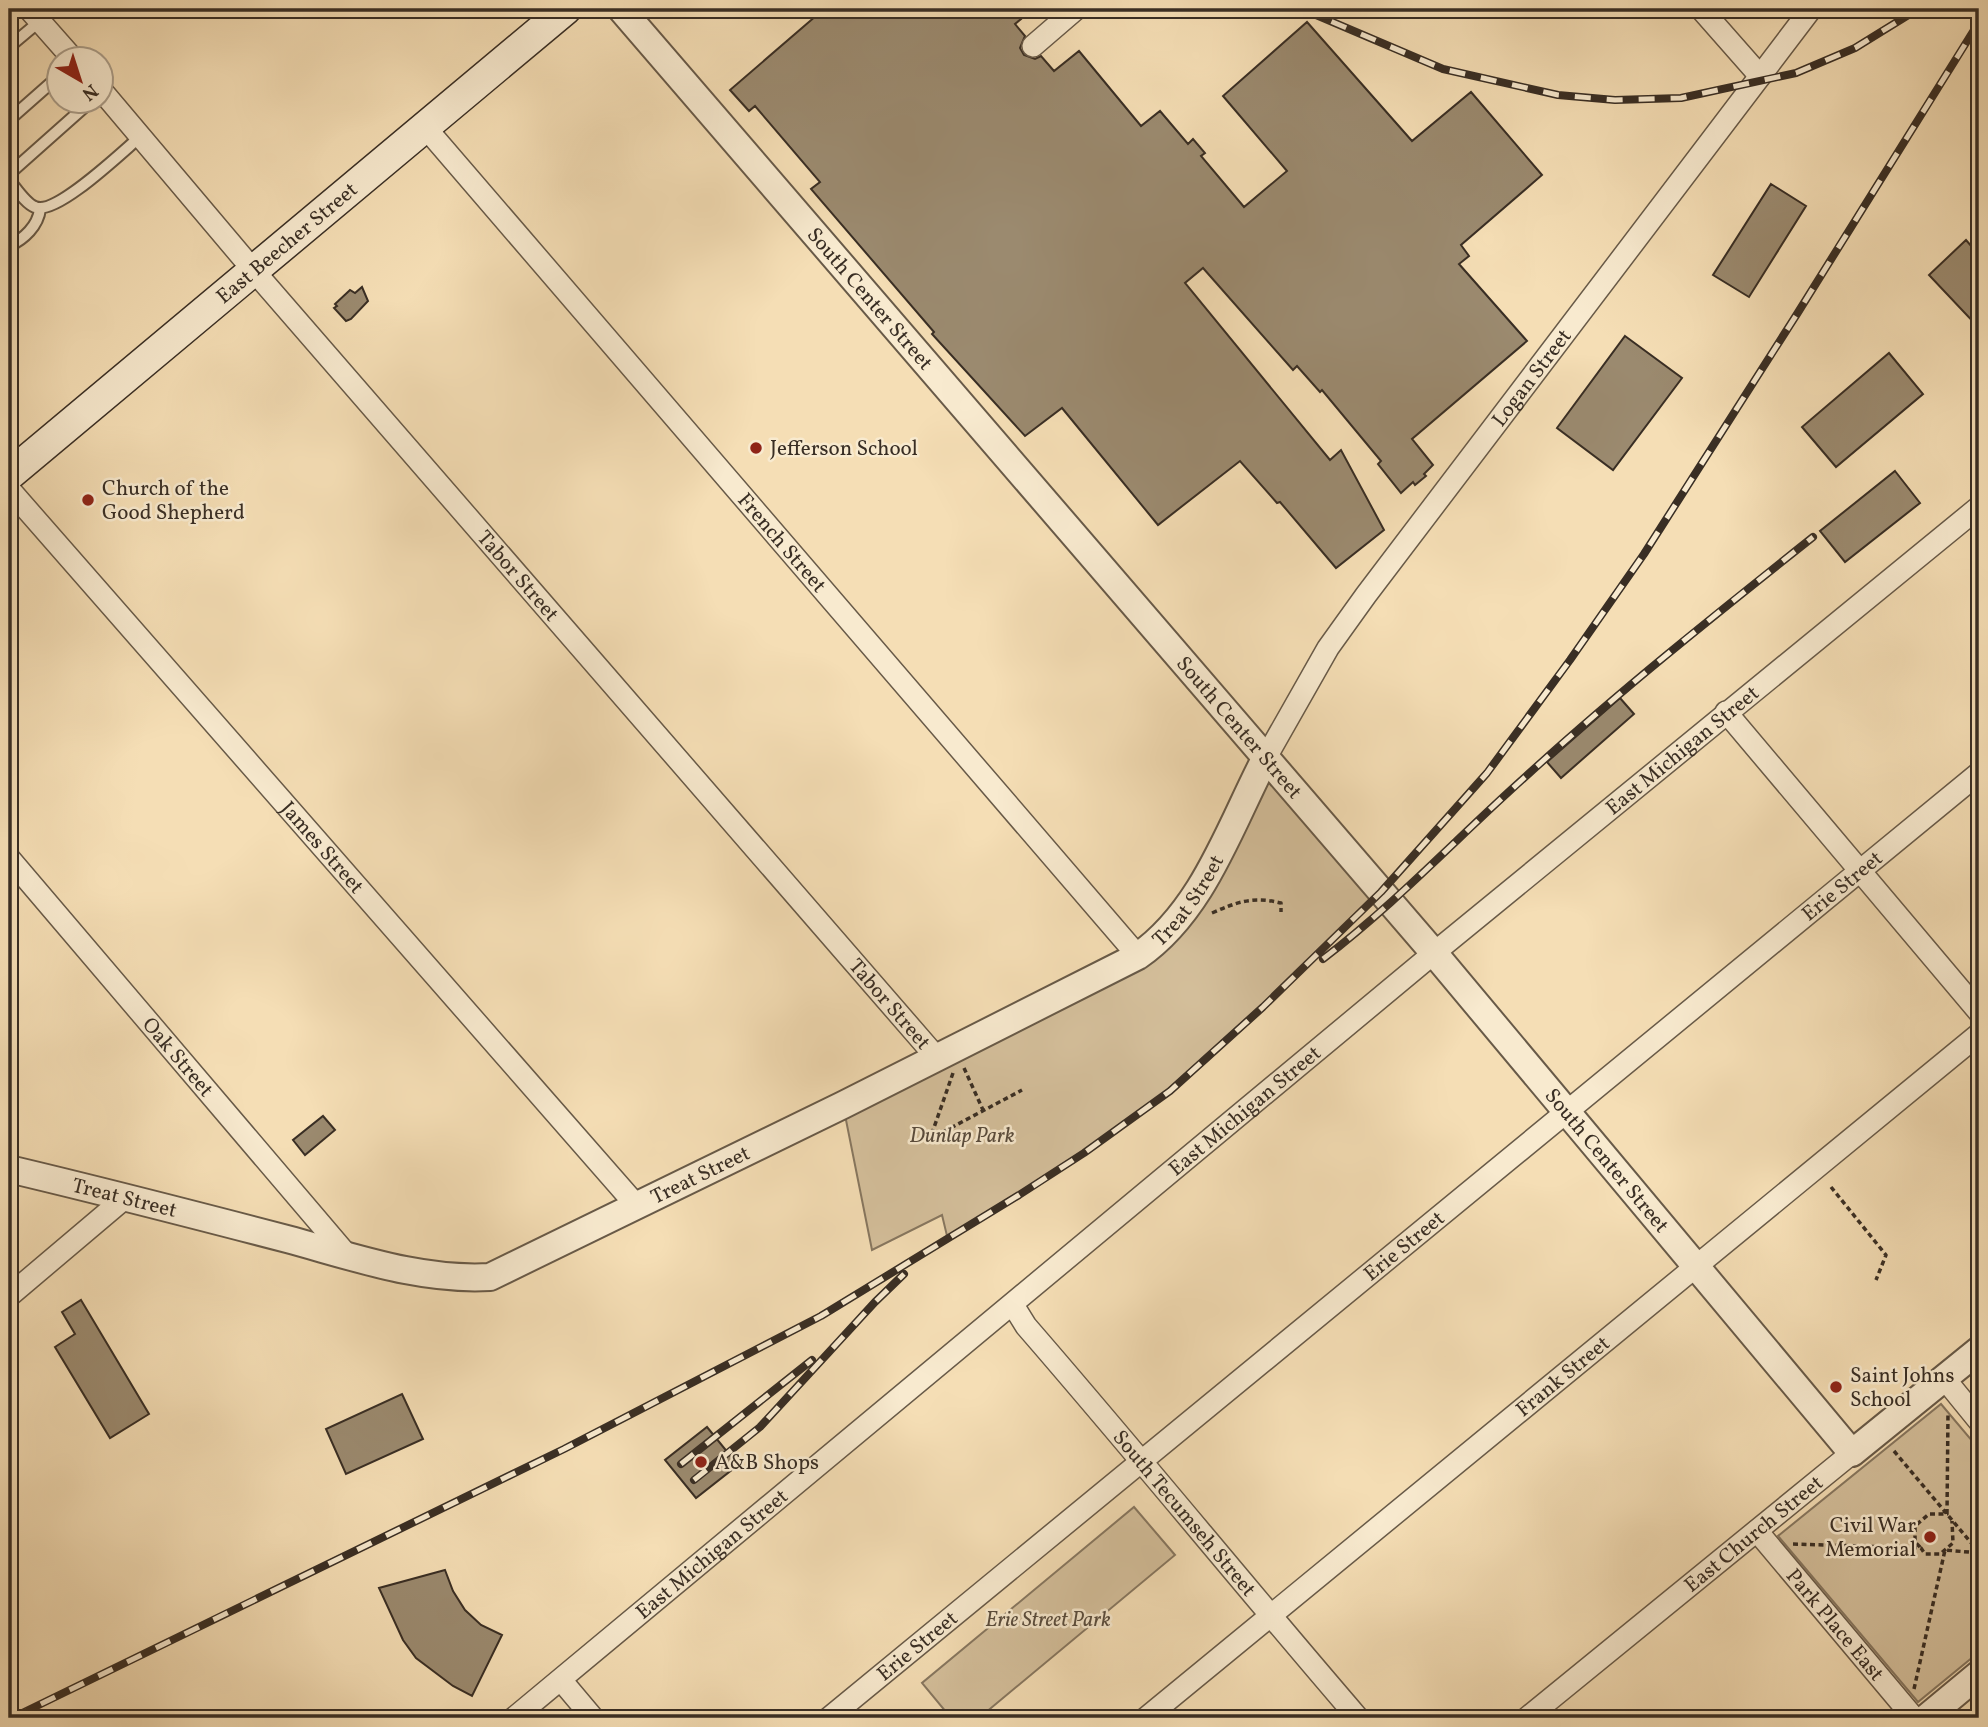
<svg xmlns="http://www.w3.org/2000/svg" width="1988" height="1727" font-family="Vollkorn,serif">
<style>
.green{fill:#d5c09c;stroke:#877760;stroke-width:2}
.building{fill:#9b8a6f;stroke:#392e24;stroke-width:2}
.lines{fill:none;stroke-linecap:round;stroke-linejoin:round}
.service-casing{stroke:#685a48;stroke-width:14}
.minor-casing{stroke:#685a48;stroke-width:24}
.tertiary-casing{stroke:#685a48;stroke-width:30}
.secondary-casing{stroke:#392e24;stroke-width:33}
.path{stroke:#392e24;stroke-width:3.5;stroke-dasharray:5 3.5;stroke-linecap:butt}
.service{stroke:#f8eacf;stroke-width:10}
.minor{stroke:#f8eacf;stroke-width:21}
.tertiary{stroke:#f8eacf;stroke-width:26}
.secondary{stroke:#f8eacf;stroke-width:30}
.rail-casing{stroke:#392e24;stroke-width:8}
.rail{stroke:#f8eacf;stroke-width:5;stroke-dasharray:16;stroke-linecap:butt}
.poi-dot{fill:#8f2418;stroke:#f8eacf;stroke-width:2.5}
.labels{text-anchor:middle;stroke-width:5;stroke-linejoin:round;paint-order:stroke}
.street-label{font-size:21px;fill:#392e24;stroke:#f8eacf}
.poi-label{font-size:21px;fill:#392e24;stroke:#f8eacf;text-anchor:start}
.park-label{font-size:21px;font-style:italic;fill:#584b3c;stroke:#f8eacf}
</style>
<rect width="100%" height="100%" fill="#f5deb5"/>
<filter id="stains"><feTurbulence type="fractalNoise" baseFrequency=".00286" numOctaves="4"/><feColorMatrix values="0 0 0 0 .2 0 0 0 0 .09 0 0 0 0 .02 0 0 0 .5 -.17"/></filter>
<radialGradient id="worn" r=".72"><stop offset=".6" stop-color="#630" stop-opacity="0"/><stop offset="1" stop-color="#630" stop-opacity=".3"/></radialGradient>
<path class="green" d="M1265,759L1381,892L1263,1007L1170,1091L1084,1153L948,1240L942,1215L872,1250L843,1105L1155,944Z
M1941,1404L1979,1449V1652L1918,1702L1778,1536Z
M1134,1507L1175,1555L979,1718H951L922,1683Z"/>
<path class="building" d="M824,9H1013L1021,19L1015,24L1025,36L1020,48L1024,55L1035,59L1041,56L1054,71L1079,51L1141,126L1160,111L1188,144L1193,139L1205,153L1201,156L1244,207L1287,171L1223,96L1307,22L1412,141L1471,92L1542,175L1461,245L1469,256L1459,264L1527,341L1412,439L1433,465L1424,474L1426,476L1415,485L1413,482L1401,493L1378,464L1381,461L1322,390L1320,392L1297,366L1293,370L1203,268L1185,283L1330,460L1341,450L1384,530L1336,568L1280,502L1277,503L1240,461L1158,525L1062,408L1025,436L932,334L934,332L811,189L820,182L755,106L749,111L730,90Z
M1771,184L1806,206L1749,297L1713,275Z
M1966,240L1979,255V328L1929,275Z
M362,287L368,301L351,319L346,321L334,308L337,306L335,304L350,290L355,293Z
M1625,336L1682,378L1613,470L1557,428Z
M1889,353L1923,394L1836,467L1802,427Z
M1895,471L1920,503L1845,562L1820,531Z
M1620,698L1634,714L1561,778L1547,762Z
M323,1116L335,1130L305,1155L293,1140Z
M81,1300L149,1414L110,1438L55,1347L75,1334L62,1312Z
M402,1394L423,1439L346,1474L326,1429Z
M707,1427L738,1465L696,1498L665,1460Z
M445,1570L453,1591L465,1610L481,1625L502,1635L472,1696L453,1686L416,1658L403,1640L379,1588Z"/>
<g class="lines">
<g class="service-casing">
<path id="service" d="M9,47L40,21
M9,120L60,75
M9,174L90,102
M9,180C16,188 25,203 35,207C56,216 123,151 141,136
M9,246C24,239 38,226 40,209"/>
</g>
<g class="minor-casing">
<g id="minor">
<path d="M29,9L74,60"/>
<path d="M1701,9L1760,76"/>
<path d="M1033,46L1076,9"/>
<path id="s1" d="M102,91L254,271L937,1058"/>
<path id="s2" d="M425,127L1138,956"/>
<path id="s3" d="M9,489L636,1205"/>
<path d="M1726,712L1979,1012"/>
<path id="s4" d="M1265,759L1328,648L1366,595L1811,9"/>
<path id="s5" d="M9,858L347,1255"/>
<path d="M9,1296L126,1197"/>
<path id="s6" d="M1013,1305L1026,1326C1138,1455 1246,1588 1358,1718"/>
<path d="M1944,1378L1979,1421"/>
<path id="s7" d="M1757,1531L1914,1718"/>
<path d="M561,1680L593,1718"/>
<path id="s8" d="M514,1718L1434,953L1979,507"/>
<path id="s9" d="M829,1718L1979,773"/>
<path id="s10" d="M1146,1718L1979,1034"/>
<path id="s11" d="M1527,1718L1852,1453"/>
</g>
</g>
<g class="tertiary-casing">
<g id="tertiary">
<path id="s12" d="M621,9L1434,953L1852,1453L1979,1350"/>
<path id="s13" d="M9,1169C102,1191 195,1215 287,1239C354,1257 420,1281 490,1277L843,1105L1138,956C1203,911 1230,826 1265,759"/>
<path d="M1926,1718L1979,1674"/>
</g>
</g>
<g class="secondary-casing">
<g id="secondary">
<path id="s14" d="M9,475L566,9"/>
</g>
</g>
<path class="path" d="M1212,913C1237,902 1253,896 1281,903V912
M964,1068L983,1110
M953,1073L930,1139L1022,1090
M1831,1187L1886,1255L1876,1280
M1894,1451L1978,1551
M1793,1544L1921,1548L1925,1554H1940L1953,1543L1952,1521
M1920,1547L1915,1542V1526L1929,1514H1947L1948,1414
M1914,1689L1945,1550L1979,1553"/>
<use href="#service" class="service"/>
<use href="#minor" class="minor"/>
<use href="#tertiary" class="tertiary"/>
<use href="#secondary" class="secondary"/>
<g class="rail-casing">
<path id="rail" d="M1302,9L1443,69L1558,95L1615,100L1681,98L1796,73L1855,48L1918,9
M1323,959C1395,904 1457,838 1524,778C1617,693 1715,615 1813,537
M681,1464L812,1360
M694,1480L760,1427L875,1302L904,1274
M12,1718L564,1449L821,1316L1019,1195L1084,1153L1170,1091L1263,1007L1381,892L1487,773L1570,660L1644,554L1797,314L1979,22"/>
</g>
<use href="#rail" class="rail"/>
</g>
<g class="poi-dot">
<circle cx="756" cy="448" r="7"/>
<circle cx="88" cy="500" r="7"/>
<circle cx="1836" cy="1387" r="7"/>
<circle cx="701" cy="1462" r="7"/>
<circle cx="1930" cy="1537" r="7"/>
</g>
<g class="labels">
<g class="street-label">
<text dy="7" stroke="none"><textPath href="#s14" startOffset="362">East Beecher Street</textPath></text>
<text dy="7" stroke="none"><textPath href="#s12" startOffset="382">South Center Street</textPath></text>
<text dy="7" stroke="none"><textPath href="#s4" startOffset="466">Logan Street</textPath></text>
<text dy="7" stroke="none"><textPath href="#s2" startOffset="548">French Street</textPath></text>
<text dy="7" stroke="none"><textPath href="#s1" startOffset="639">Tabor Street</textPath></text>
<text dy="7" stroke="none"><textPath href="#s12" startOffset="948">South Center Street</textPath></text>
<text dy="7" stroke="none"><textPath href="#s8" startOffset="1517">East Michigan Street</textPath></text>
<text dy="7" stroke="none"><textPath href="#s3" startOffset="476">James Street</textPath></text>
<text dy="7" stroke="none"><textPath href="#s9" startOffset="1311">Erie Street</textPath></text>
<text dy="7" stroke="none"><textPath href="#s13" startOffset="1293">Treat Street</textPath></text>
<text dy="7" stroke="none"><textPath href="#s1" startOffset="1206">Tabor Street</textPath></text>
<text dy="7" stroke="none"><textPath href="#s5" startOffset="261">Oak Street</textPath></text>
<text dy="7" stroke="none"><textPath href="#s8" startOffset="950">East Michigan Street</textPath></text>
<text dy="7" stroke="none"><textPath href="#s12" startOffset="1516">South Center Street</textPath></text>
<text dy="7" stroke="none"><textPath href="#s13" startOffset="728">Treat Street</textPath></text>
<text dy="7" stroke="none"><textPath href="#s13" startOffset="119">Treat Street</textPath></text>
<text dy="7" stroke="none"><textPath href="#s9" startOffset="744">Erie Street</textPath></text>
<text dy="7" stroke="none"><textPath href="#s10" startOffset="539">Frank Street</textPath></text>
<text dy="7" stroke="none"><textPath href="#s6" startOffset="270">South Tecumseh Street</textPath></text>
<text dy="7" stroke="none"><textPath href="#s11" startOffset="292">East Church Street</textPath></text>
<text dy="7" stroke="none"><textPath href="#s8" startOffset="257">East Michigan Street</textPath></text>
<text dy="7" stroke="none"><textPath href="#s7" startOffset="122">Park Place East</textPath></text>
<text dy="7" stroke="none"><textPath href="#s9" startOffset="114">Erie Street</textPath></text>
</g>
<g class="poi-label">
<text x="770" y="455">Jefferson School</text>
<text x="102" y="495">Church of the<tspan x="102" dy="24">Good Shepherd</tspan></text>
<text x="1850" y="1382">Saint Johns<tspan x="1850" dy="24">School</tspan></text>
<text x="715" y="1469">A&amp;B Shops</text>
<text x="1916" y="1532" text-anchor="end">Civil War<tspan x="1916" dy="24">Memorial</tspan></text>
</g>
<g class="park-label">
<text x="962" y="1142">Dunlap Park</text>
<text x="1048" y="1626">Erie Street Park</text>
</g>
</g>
<rect width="1988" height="1727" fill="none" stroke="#f5deb5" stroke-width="35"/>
<rect x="10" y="10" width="1967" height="1706" fill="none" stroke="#392e24" stroke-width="3.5"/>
<rect x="18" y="18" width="1953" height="1692" fill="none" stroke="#392e24" stroke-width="2"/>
<g transform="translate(80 80) rotate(141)"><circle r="33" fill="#f8eacf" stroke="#ac9f8b" stroke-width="2"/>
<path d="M0-5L12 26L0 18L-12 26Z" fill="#8f2418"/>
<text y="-10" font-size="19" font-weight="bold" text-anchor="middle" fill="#392e24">N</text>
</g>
<rect width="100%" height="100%" filter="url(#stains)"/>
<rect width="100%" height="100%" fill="url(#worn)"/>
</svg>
